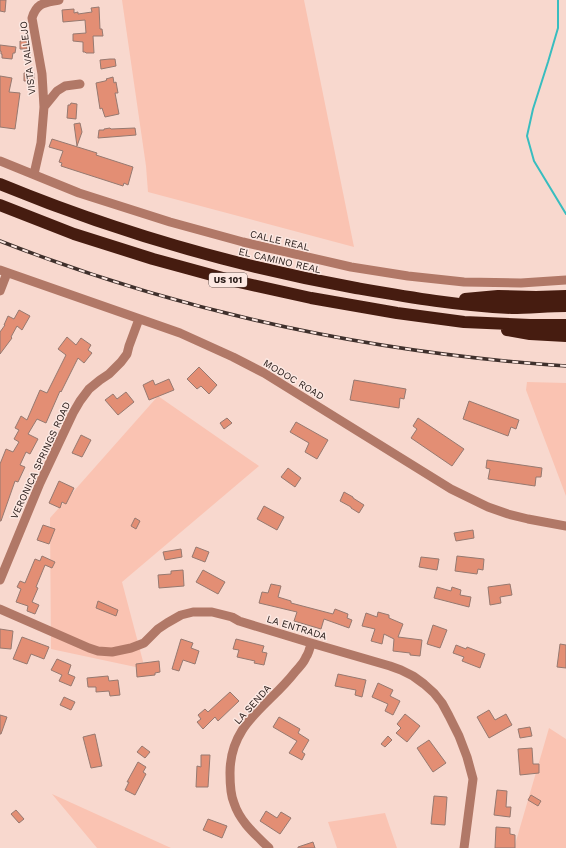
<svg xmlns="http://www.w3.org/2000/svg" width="566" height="848" font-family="'Work Sans',sans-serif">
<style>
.green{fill:#fac3b2}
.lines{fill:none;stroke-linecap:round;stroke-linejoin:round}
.stream{stroke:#38bdbf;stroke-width:2}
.building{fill:#e38e74;stroke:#967970}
.minor{stroke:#b17867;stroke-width:9}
.highway{stroke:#461c10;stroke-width:12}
.rail-casing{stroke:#3f302c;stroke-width:3.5}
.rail{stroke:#fce8e2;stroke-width:2;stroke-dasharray:6;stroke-linecap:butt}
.labels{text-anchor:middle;stroke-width:3;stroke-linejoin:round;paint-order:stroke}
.shield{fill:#fce8e2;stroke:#645652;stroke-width:1}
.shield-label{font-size:9px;font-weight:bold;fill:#231714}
.street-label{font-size:10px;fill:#231714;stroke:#fce8e2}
</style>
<rect width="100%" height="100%" fill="#f8d8ce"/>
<path class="green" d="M122,0H304L354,247L148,192L146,166Z
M527,382L566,383V496L526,390Z
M158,396L259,466L122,582L145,669L51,649L50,518Z
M549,728L566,739V848H514Z
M52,794L171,848H97Z
M385,813L397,848H337L328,822Z"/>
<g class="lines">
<path class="stream" d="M558,0V28L548,62L533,109L527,136L534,161L566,214"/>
</g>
<path class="building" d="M0,0H6L5,12L0,11Z
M99,7L100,29H102L103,36H93L94,53H86L85,52H83V42L73,41V34L86,33L85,20L63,22L62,10L74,9V13L78,12V14L92,12L91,8Z
M20,41H27V49H20Z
M0,45L16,47L15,53H13L12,59L2,58V54H1V51H0Z
M110,59H115L116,66L101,69L100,60Z
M24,73H34V81H24Z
M0,76L12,78L9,92L20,93L15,129L0,127Z
M113,77L114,83L116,82L118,93H115L119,114L105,117L102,108L100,109L96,83L105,81L107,80L106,79Z
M71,103L77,104L76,119L67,118L68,105H70Z
M80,123L82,132L77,146L74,124Z
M110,128L111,129L135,128L136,135L98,138L99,130H104V129Z
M52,139L97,153L96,155L133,167L128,185L124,183L123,186L61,166L62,163L59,162L63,151L49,147Z
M19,310L30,316L22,330L17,326L11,337L12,338L0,354V332L5,325H4L8,316L14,319Z
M67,337L76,345L81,338L91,345L88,350L92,353L84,363L78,358L61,392L60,391L46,423L37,419L28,434L38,439L30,454L26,452L20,465L25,467L18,482L15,481L1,521H0V464L6,449L13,452L19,442L14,439L19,430L15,428L21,416L27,420L40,390L47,393L66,355L58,349Z
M199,367L217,385L209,394L201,386L197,389L187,379Z
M169,379L174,390L149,400L143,385L153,380L155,385Z
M354,380L406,389L404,399L400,398L399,408L350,400Z
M126,392L134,402L118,415L105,400L113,394L117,399Z
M469,401L519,420L516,429L511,427L508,436L463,419Z
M227,418L232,423L224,429L220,423Z
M418,418L464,449L452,466L411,438L417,429L413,426Z
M296,422L328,440L317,459L305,452L309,443L290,432Z
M81,435L91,440L82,457L72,453Z
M487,460L542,468L541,477H536L535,486L488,479L490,469L486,468Z
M288,468L301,478L295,487L281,477Z
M59,481L74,488L66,504L62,502L60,508L49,503Z
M344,492L353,497V498L364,505L359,513L351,508V507L340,501Z
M264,506L284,517L277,530L257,519Z
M135,518L140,521L136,529L131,526Z
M43,525L55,529L49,544L37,540Z
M473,530L474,538L456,541L454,533Z
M196,547L209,552L205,562L192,557Z
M181,549L182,557L165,560L163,552Z
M42,556L55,562L52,568L45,565L36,587L38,588L32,602L39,605L35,614L27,611L28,606L16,602L21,589L17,587L20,581L25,583L35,559L40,561Z
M457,556L484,559L483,570L478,569L477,574L455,571Z
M421,557L439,559L437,570L419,567Z
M183,570L184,586L159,588L158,575L171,574V571Z
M203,570L225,582L218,594L196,582Z
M271,584L281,586L278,597L291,601V603L333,614L335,609L348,614L347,618L352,620L349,628L324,619L321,629L294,621L297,612L259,603L262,592L268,593Z
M510,584L512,595L500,597L501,603L490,605L488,587Z
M437,587L451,591L452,587L461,590L460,595L471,597L469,607L434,598Z
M98,601L118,610L116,616L96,608Z
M378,612L389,615V618L403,624L398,637L422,640L420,656L410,655V653L393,651L394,639L384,634L382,644L371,641L375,629L362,626L366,613L377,617Z
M433,625L447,630L440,648L427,644Z
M0,629L13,631L11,649L0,648Z
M22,637L49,647L44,659L31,654L27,664L13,659Z
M181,639L193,643L191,648L199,651L195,664L183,660L179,671L172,669Z
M236,639L264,646L262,652L267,653L264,665L254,663L255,661L237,657L239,650L233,649Z
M560,644L566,645V668L557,667Z
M456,645L466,649L467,647L485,654L480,668L462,661L464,657L453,653Z
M57,659L71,665L68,674L75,677L71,686L59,681L62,675L51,670Z
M159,661L160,672L155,673V675L137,677L136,664Z
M338,674L366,680L362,697L355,695L356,690L335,686Z
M108,676L109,681L118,680L120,695L110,696L109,691L96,692V687H88L87,678Z
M378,683L393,690L390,696L400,701L393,715L385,711L388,704L372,697Z
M230,692L239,701L218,721L215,717L203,729L197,722L201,719L198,715L205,709L208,712Z
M64,697L75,702L71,710L60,705Z
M489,710L495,720L506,714L512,725L489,738L477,717Z
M405,714L420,726L407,742L396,733L401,728L397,724Z
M0,715L7,717L1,734H0Z
M279,717L300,729L298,733L309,740L302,752L305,754L302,760L289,753L297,741L273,727Z
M530,727L532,736L520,738L518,729Z
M95,734L102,766L91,768L83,737Z
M388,736L392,740L385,747L381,744Z
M429,740L446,763L433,772L417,748Z
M142,746L150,752L145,758L137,752Z
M532,748L533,764H539V773L520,775L518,749Z
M201,755H210L208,787H196L197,766L201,767Z
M138,762L146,767L143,772L146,774L135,795L125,790L129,782H127Z
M497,790L507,791L506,807H511L510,817L494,815Z
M531,795L541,801L538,806L528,800Z
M434,796L447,797L445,825L431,824Z
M16,810L24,819L19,823L11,814Z
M266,811L277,818L281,812L291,818L280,834L260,821Z
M208,819L227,826L222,838L203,830Z
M496,827L510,828V834L515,835V848H495Z
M313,842L315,848H298V847Z"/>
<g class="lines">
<path class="minor" d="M44,107L42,74L32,18C37,2 45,3 59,0
M0,161L79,193L170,222L243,242L351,267L408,276L464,282L521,283L566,280
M34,174L41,143L44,107L57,91L65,86L80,84
M0,270L180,333L233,357L264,373L451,489L488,507L508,514L528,519L566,526
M0,291L7,273
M0,580L40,483L73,413L80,401L89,389L100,380L109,374L121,362L127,354L129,346L139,319
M0,609L89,648L98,651L112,652L131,648L144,643L158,629L167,623L181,615L193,612H212L232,617L239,621L311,643L390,666L401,670L413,676L424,684L434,693L442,703L449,716L459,736L467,757L473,779L464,848
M269,848C256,835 240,822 234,803C230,794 230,783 230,773C230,723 268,707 295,672C299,667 304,663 306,657C309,653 310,648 311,643"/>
<path class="highway" d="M0,184C114,231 234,266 356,288C408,297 459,306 512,308C530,308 548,306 566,306
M0,205L74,234L153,259L230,280L311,298L397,313L464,322L530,325H566
M465,299L498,296L536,297L566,296
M507,330L530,334L566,336"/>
<g class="rail-casing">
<path id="rail" d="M0,241C181,312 372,353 566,366"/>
</g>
<use href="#rail" class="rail"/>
</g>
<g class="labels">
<rect class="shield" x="209" y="273" width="38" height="14" rx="3"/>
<g class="shield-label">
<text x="228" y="283">US 101</text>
</g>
<g class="street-label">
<text transform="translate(27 58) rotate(-97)" y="4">VISTA VALLEJO</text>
<text transform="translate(280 240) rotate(13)" y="4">CALLE REAL</text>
<text transform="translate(280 260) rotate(13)" y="4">EL CAMINO REAL</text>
<text transform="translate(294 379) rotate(31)" y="4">MODOC ROAD</text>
<text transform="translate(40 460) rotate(-65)" y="4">VERONICA SPRINGS ROAD</text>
<text transform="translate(297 627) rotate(17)" y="4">LA ENTRADA</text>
<text transform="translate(252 704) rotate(-48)" y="4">LA SENDA</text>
</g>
</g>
</svg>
